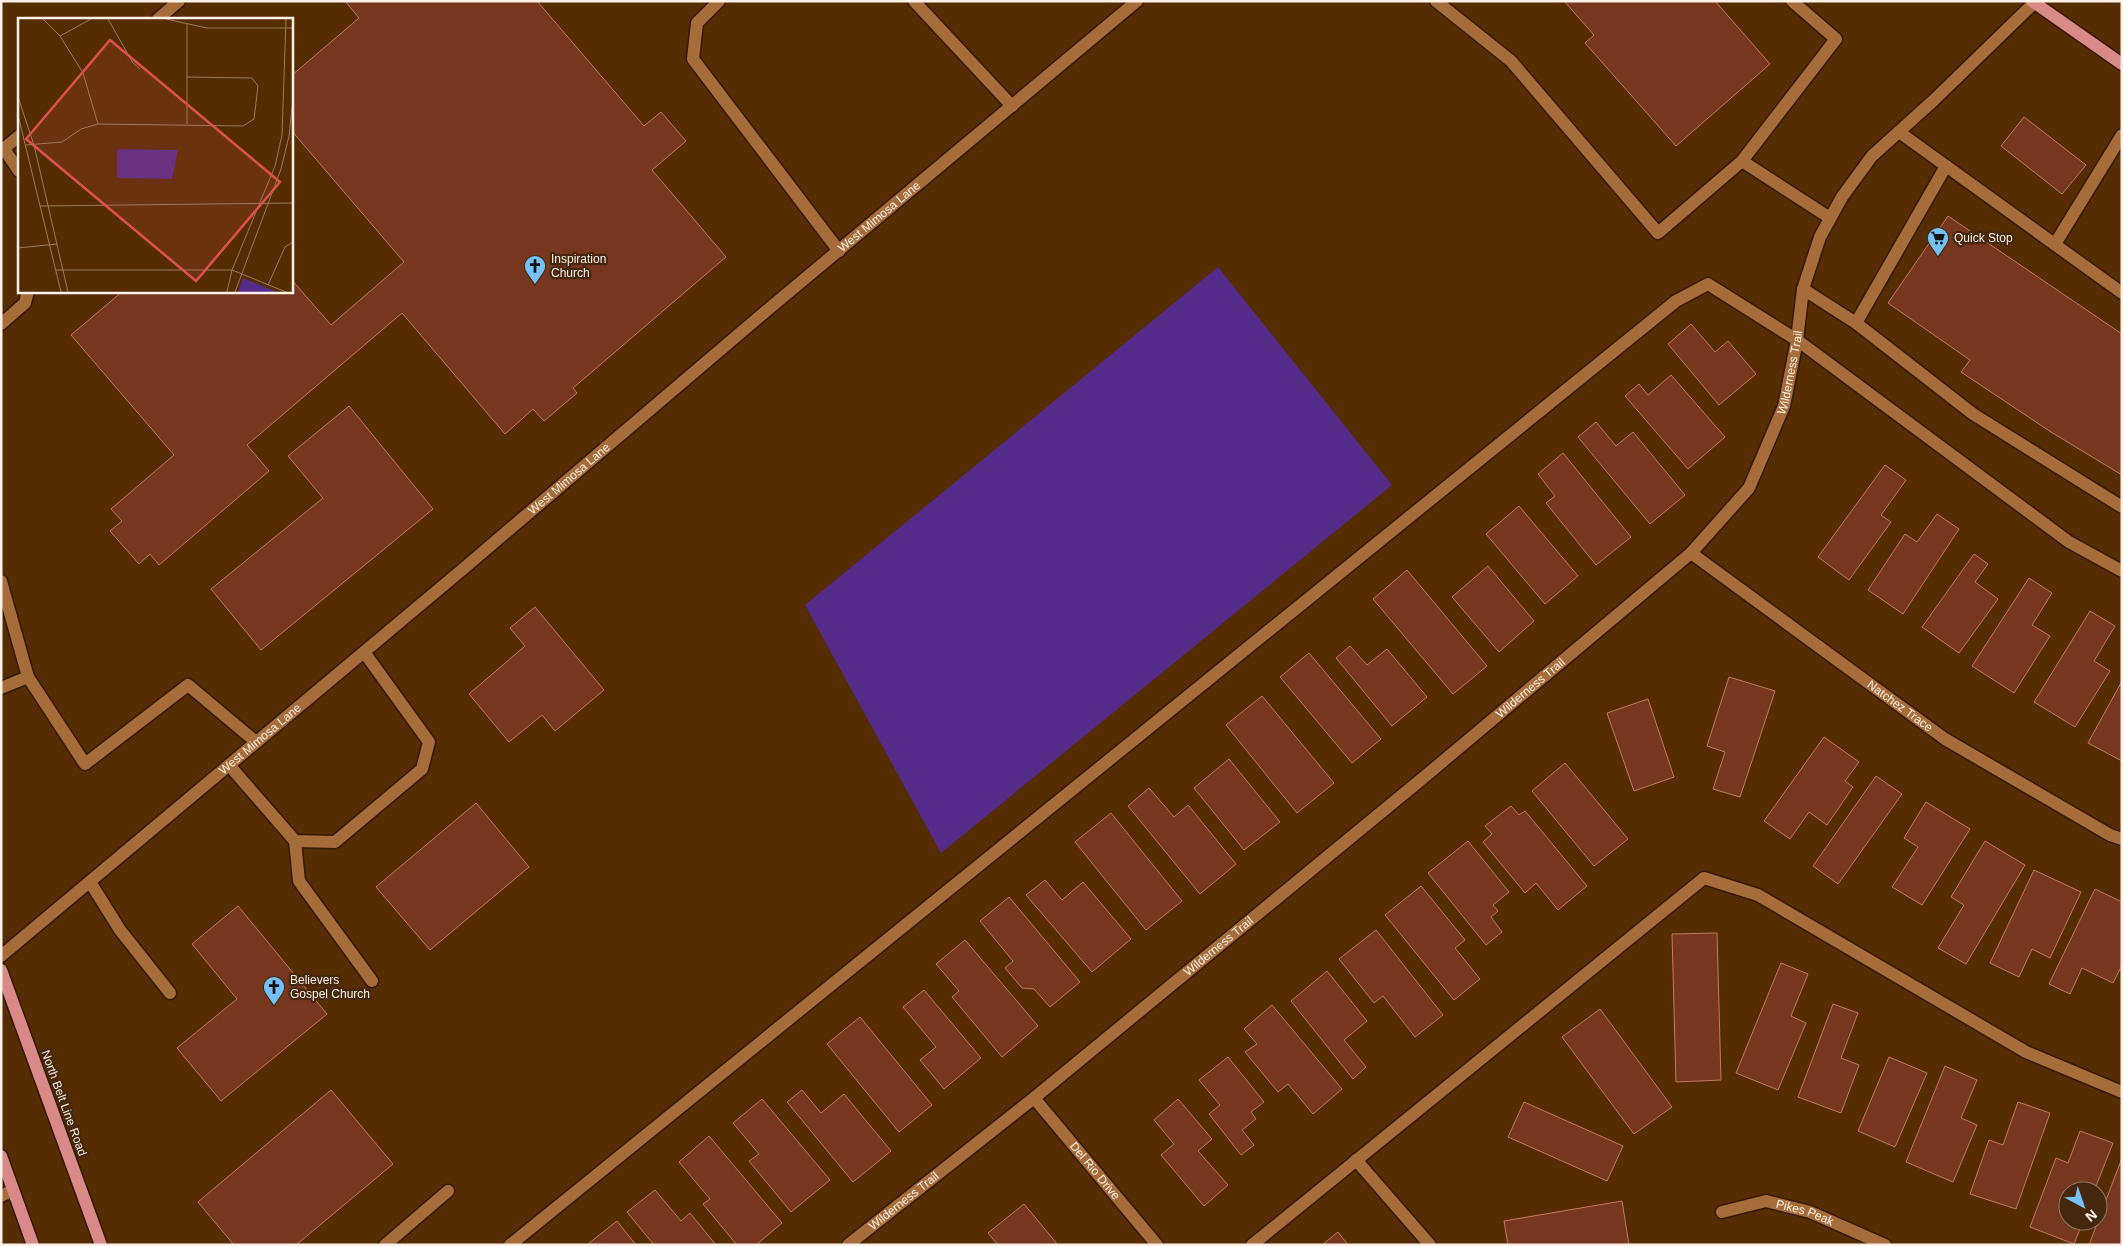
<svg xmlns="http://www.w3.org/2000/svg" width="2123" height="1246" font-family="Arial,sans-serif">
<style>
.green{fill:#552c89}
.building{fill:#77361e;stroke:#c27a60}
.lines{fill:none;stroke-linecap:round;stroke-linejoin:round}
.minor-casing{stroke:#341800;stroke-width:15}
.major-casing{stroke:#341800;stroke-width:15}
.minor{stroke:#a66d3b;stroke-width:12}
.major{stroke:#d98987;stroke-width:12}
.labels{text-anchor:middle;stroke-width:4.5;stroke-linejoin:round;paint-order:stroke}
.street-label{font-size:12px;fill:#fef1e7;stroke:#44270c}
.poi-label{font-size:12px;fill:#fef1e7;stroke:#44270c;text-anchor:start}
.inset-road{fill:none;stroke:#997b5e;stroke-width:1}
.view{fill:#de504e;fill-opacity:0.15;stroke:#de504e;stroke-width:2.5}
.inset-edge{fill:none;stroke:#fef1e7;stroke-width:2.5}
</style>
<rect width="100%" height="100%" fill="#562d03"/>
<path class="green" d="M1218,267L1392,485L941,853L805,605Z"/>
<path class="building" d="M345,1H537L644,126L661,112L686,141L652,170L726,257L573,388L577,393L544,421L533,409L505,434L402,313L247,445L269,471L159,565L150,554L139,564L110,531L122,521L111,509L174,455L71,335L123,291H291V279L331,325L404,262L291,130V76L359,18Z
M1564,1H1715L1770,64L1676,146L1585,43L1594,35Z
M2024,117L2086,165L2062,194L2001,146Z
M1948,216L2122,334V475L2051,432L1961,372L1970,360L1888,303Z
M1691,324L1715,352L1728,341L1756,374L1719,405L1668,344Z
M1671,375L1725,437L1688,469L1625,396L1639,384L1648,395Z
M349,406L433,509L261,650L211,589L323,498L288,456Z
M1596,422L1616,446L1633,432L1685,495L1650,524L1578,437Z
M1563,453L1631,537L1596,565L1546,503L1555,496L1538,474Z
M1885,465L1906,480L1881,515L1891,522L1849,580L1818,557Z
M1519,506L1578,576L1545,604L1486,534Z
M1937,514L1959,529L1903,614L1868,590L1905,534L1917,542Z
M1974,554L1988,564L1975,582L1998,599L1959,653L1922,627Z
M1488,566L1534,621L1499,652L1452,597Z
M1407,570L1487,666L1453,694L1373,599Z
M2029,578L2052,593L2032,625L2050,636L2014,693L1972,666Z
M535,607L604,690L555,731L542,715L509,742L469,694L525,646L510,628Z
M2090,611L2115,626L2094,661L2110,671L2075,727L2034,702Z
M1350,646L1367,665L1387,649L1427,697L1392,726L1336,658Z
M1309,653L1381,739L1352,763L1280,677Z
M1729,677L1775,691L1740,797L1713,789L1725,752L1707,746Z
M2122,681V761L2088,743Z
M1262,696L1334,783L1297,813L1226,725Z
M1648,699L1674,777L1634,791L1607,713Z
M1824,737L1859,762L1845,781L1853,787L1827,825L1809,812L1790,839L1764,821Z
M1229,759L1280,822L1244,850L1194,788Z
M1565,763L1628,839L1594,866L1532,791Z
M1876,776L1902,794L1838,884L1813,866Z
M1149,788L1174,817L1188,805L1236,864L1200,894L1128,806Z
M1926,802L1970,829L1922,905L1892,887L1918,847L1904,838Z
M476,803L529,867L430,950L376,887Z
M1511,806L1519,815L1525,811L1587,886L1558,910L1536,883L1525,893L1483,842L1492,834L1485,826Z
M1111,813L1182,901L1146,930L1075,842Z
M1468,841L1509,892L1493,905L1498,911L1491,917L1502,932L1486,945L1428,873Z
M1985,841L2025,865L1966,964L1938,948L1964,905L1951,897Z
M2034,870L2081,892L2050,958L2032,949L2019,977L1990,963Z
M1045,880L1062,900L1083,882L1131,939L1092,972L1026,895Z
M1421,886L1465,940L1455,948L1480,979L1454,1000L1385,915Z
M2095,889L2122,902V965L2113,983L2082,968L2070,994L2049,984Z
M1009,897L1080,982L1050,1007L1034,989L1022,988L1005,968L1013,961L980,921Z
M238,906L327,1014L221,1101L177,1048L237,999L192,944Z
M1376,930L1443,1015L1415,1037L1383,996L1374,1003L1339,959Z
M1717,933L1721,1080L1676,1082L1672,934Z
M965,940L1038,1026L1002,1057L952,997L959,991L936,964Z
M1781,963L1808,974L1791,1016L1806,1023L1778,1090L1736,1073Z
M1327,971L1367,1021L1344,1040L1366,1067L1353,1079L1291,1001Z
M924,990L981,1058L944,1089L920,1060L936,1047L903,1007Z
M1833,1004L1858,1013L1841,1058L1859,1065L1841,1113L1798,1097Z
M1272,1005L1342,1089L1313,1114L1288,1084L1278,1092L1245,1052L1257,1044L1244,1029Z
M1600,1009L1672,1107L1634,1134L1562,1037Z
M860,1017L932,1105L899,1132L827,1044Z
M1228,1057L1264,1102L1251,1112L1256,1119L1242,1130L1254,1145L1241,1155L1209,1114L1220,1105L1199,1080Z
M1889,1057L1927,1073L1895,1147L1858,1131Z
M1945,1066L1977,1080L1961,1118L1977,1125L1953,1182L1906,1162Z
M331,1090L393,1164L296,1245H234L198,1202Z
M802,1090L821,1113L844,1094L891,1151L853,1182L787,1102Z
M762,1099L830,1180L791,1212L749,1161L759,1154L733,1123Z
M1178,1099L1212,1139L1198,1151L1228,1185L1204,1206L1161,1155L1174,1144L1154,1120Z
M1524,1102L1623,1146L1607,1181L1508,1137Z
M2018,1102L2050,1113L2016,1209L1970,1194L1989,1140L2003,1145Z
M2080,1131L2113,1143L2094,1191H2068V1221H2083L2074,1244L2030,1227L2056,1158L2068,1163Z
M709,1136L782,1223L756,1245H737L703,1204L710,1199L679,1162Z
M2122,1158V1245H2089L2098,1221Z
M655,1190L681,1221L690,1213L716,1245H654L627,1212Z
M1622,1201L1629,1245H1508L1504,1221Z
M1024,1204L1058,1245H998L988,1233Z
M617,1221L636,1245H588V1244Z
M1338,1232L1348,1245H1322Z"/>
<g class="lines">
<g class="minor-casing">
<g id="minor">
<path d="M719,1L697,23L693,59L839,251"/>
<path d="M914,1L1012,106"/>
<path d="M1436,1L1511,61L1658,233L1742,161L1830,218"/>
<path d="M158,19L179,1"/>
<path d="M1899,132L2122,293"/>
<path d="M4,149L19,171"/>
<path d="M1,151L19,136"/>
<path d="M1742,161L1836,39L1792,1"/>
<path d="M2055,244L2122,135"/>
<path d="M1803,289L1856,323L1973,414L2122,507"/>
<path d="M1856,323L1946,166"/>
<path d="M1,324L25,303L28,291"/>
<path id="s1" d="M1691,553L1945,739L2110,835L2122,839"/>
<path d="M1,581L28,677L1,688"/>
<path d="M28,677L85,764L188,685L256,742"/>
<path d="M229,765L295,841L335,842L422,769L429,742L364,652"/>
<path d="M295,841L299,881L372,981"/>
<path d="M90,882L120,930L170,993"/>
<path id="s2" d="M1,956L463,569L759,317L1137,1"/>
<path id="s3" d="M1034,1098L1157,1245"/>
<path d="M1356,1160L1430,1245"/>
<path d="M1,1196L13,1190"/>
<path id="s4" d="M1722,1212L1766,1201L1810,1212L1885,1245"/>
<path d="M385,1245L448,1191"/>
<path d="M510,1245L1676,301L1708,284L1797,340L2069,542L2122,571"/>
<path id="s5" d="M848,1245L1034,1098L1423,778L1691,553L1749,488L1784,406L1797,340L1803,289L1820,237L1842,197L1872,156L1934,100L2036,1"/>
<path d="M1252,1245L1704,878L1758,895L2026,1052L2122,1092"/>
</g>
</g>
<g class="major-casing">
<path id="major" d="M2032,1L2122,64
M1,970L101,1245
M1,1156L33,1245"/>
</g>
<use href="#minor" class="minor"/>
<use href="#major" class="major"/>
</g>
<defs>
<g id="supermarket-pin" transform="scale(1.125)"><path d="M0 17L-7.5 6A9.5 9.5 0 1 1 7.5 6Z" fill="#73c1f6" stroke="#44270c"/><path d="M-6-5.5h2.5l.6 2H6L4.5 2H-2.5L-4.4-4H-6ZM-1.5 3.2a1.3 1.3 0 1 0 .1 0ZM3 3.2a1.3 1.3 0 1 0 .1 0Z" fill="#111"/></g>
<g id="church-pin" transform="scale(1.125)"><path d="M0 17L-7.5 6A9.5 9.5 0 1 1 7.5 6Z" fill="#73c1f6" stroke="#44270c"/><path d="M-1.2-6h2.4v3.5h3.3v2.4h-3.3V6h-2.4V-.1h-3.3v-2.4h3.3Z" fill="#111"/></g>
</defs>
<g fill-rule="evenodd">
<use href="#supermarket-pin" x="1938" y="238"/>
<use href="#church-pin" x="535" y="266"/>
<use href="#church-pin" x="274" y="987"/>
</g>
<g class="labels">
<g class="street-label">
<text dy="4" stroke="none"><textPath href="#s2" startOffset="1148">West Mimosa Lane</textPath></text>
<text dy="4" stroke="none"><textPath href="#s5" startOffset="1301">Wilderness Trail</textPath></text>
<text dy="4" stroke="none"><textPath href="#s2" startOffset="742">West Mimosa Lane</textPath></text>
<text dy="4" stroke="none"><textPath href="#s5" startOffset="881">Wilderness Trail</textPath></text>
<text dy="4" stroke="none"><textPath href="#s1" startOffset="259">Natchez Trace</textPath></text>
<text dy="4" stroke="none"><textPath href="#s2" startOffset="338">West Mimosa Lane</textPath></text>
<text dy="4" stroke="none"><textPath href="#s5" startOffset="476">Wilderness Trail</textPath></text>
<text transform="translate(64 1103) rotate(70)" y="4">North Belt Line Road</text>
<text dy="4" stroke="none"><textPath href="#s3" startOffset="95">Del Rio Drive</textPath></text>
<text dy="4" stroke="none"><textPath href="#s5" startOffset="71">Wilderness Trail</textPath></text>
<text dy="4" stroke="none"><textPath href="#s4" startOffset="86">Pikes Peak</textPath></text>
</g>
<g class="poi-label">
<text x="1954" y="242">Quick Stop</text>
<text x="551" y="263">Inspiration<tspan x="551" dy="14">Church</tspan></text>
<text x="290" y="984">Believers<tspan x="290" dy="14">Gospel Church</tspan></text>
</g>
</g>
<g transform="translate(18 18)">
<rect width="275" height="275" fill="#562d03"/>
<path d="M99,131L160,132L154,161L99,160ZM225,260L259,274H220Z" fill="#552c89"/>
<path class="inset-road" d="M25,1L42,18L65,55L80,106M90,1L115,45L122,51M148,1L189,10H275M169,6V106M42,18L73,1M0,79L16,127L50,274M0,97L43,274M8,127L44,124L63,111L80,106L225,108L236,101L240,68L234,60L169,59M22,188L275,185M0,230L39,226M37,252H214L268,274M250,267L267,229L275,224M209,274L214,252L257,148L264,117L268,1M217,274L263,151L271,118L275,81"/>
<path class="view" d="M92,22L262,164L178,263L8,121Z"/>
<rect width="275" height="275" class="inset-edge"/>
</g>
<rect width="2123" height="1246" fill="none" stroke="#fef1e7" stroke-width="5"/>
<g transform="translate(2083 1206) rotate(140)"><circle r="24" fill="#44270c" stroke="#8e7864"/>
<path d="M0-4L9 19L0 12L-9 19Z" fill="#73c1f6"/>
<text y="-8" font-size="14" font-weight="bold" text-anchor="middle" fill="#fef1e7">N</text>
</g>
</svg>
